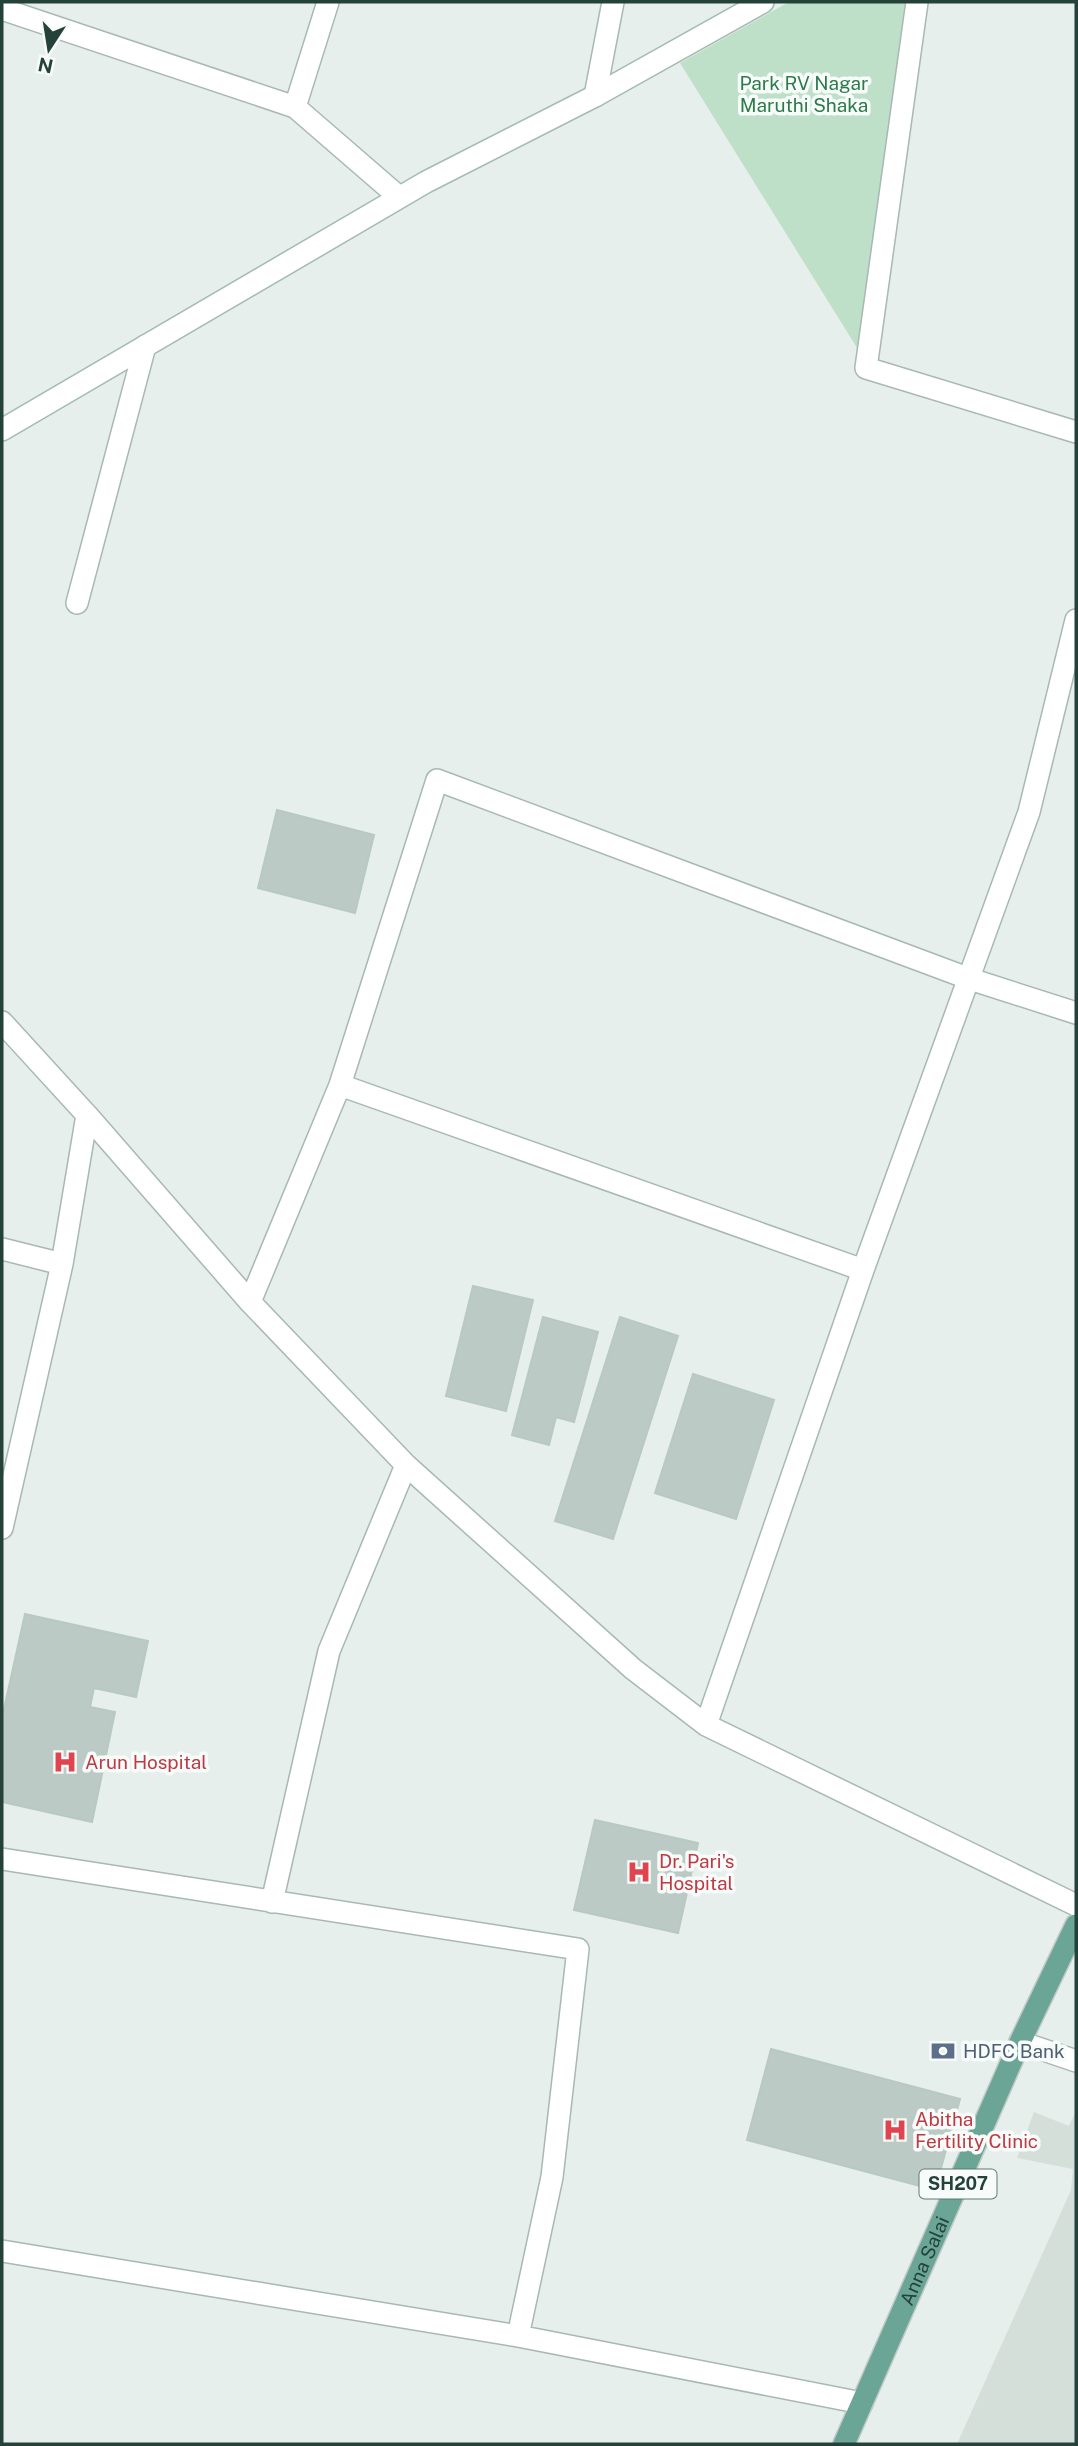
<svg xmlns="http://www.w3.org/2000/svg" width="1078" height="2446" font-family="'Public Sans',sans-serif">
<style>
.built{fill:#d4dfda}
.green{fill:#bfe0c8}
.building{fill:#bbcac4;stroke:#b8c9c2;stroke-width:2}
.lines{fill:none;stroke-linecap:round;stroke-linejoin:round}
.street-casing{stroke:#a8b8b2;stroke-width:24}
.secondary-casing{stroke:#a4bbb3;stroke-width:24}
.primary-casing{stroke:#c2cac8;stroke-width:24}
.street{stroke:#fff;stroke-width:21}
.secondary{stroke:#fff;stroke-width:21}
.primary{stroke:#6aa596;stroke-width:21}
.labels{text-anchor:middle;stroke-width:7;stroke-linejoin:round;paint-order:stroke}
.shield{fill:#f7fbf9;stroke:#637a73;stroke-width:2}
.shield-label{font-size:18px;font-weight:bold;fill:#24423a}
.park-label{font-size:19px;fill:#2d7a4b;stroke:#f7fbf9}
.health-label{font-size:19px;fill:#be3a42;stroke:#f7fbf9;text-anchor:start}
.service-label{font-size:19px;fill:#4e5e75;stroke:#f7fbf9;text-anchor:start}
.street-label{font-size:19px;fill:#24423a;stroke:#f7fbf9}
</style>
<rect width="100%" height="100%" fill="#e6efeb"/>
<path class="built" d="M1076,2111V2444H957L1071,2190L1073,2169L1017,2158L1034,2112L1069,2126Z"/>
<path class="green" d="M789,2H905L859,351L680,63Z"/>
<path class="building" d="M277,810L374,835L355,913L258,888Z
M473,1286L533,1300L506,1411L446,1396Z
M543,1317L598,1332L574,1422L556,1417L549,1445L512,1435Z
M620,1317L678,1336L613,1539L555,1521Z
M693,1374L774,1400L736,1519L655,1493Z
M25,1614L148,1641L136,1697L94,1688L90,1707L115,1712L92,1822L2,1802V1718Z
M595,1820L698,1843L678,1933L574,1910Z
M771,2049L960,2099L935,2190L747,2140Z"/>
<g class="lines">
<g class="street-casing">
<path id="street" d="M917,2L866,368L1076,432
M2,9L295,107L399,197
M595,96L613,2
M295,107L328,2
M77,603L145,346
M2,1022L87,1115L250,1302L406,1465L633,1669L706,1725L1076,1905
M340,1085L863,1270
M2,1249L62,1264
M250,1302L340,1085L437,780L970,979L1076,1013
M2,1528L62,1264L87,1115
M706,1725L863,1270L1029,812L1076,620
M2,1859L578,1949L552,2177L518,2336
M272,1902L329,1651L406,1465
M1020,2042L1076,2061
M2,2251L518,2336L862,2403"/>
</g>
<g class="secondary-casing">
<path id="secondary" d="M2,430L426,182L595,96L763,2"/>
</g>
<g class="primary-casing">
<g id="primary">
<path id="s1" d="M844,2444L1020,2042L1076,1925"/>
</g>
</g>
<use href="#street" class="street"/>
<use href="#secondary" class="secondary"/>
<use href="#primary" class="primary"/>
</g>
<defs>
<g id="hospital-bare" transform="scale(1.89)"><path d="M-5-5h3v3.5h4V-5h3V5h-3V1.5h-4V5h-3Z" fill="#e0444e" stroke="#f7fbf9" stroke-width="2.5" paint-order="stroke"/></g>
<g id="bank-bare" transform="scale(1.89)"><path d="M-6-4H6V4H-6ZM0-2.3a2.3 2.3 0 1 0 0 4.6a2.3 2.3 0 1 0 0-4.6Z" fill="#5c6f8a" stroke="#f7fbf9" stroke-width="2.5" paint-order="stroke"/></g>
</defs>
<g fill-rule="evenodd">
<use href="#hospital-bare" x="65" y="1762"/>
<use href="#hospital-bare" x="639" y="1872"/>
<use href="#bank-bare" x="943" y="2051"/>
<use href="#hospital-bare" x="895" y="2130"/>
</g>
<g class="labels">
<rect class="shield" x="919.5" y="2169.5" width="77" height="29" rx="5"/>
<g class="shield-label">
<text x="958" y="2190">SH207</text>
</g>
<g class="park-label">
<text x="804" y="90">Park RV Nagar<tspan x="804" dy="22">Maruthi Shaka</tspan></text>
</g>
<g class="health-label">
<text x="85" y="1769">Arun Hospital</text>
<text x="659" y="1868">Dr. Pari's<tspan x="659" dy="22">Hospital</tspan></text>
<text x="915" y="2126">Abitha<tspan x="915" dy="22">Fertility Clinic</tspan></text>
</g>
<g class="service-label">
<text x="963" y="2058">HDFC Bank</text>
</g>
<g class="street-label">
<text dy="7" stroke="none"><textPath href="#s1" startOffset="200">Anna Salai</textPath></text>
</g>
</g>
<rect width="1078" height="2446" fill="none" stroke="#24423a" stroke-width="7"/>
<g transform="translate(49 49) rotate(192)" stroke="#f7fbf9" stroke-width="5" paint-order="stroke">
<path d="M0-5L12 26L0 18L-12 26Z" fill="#24423a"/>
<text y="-10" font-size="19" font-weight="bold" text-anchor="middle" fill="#24423a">N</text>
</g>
</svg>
